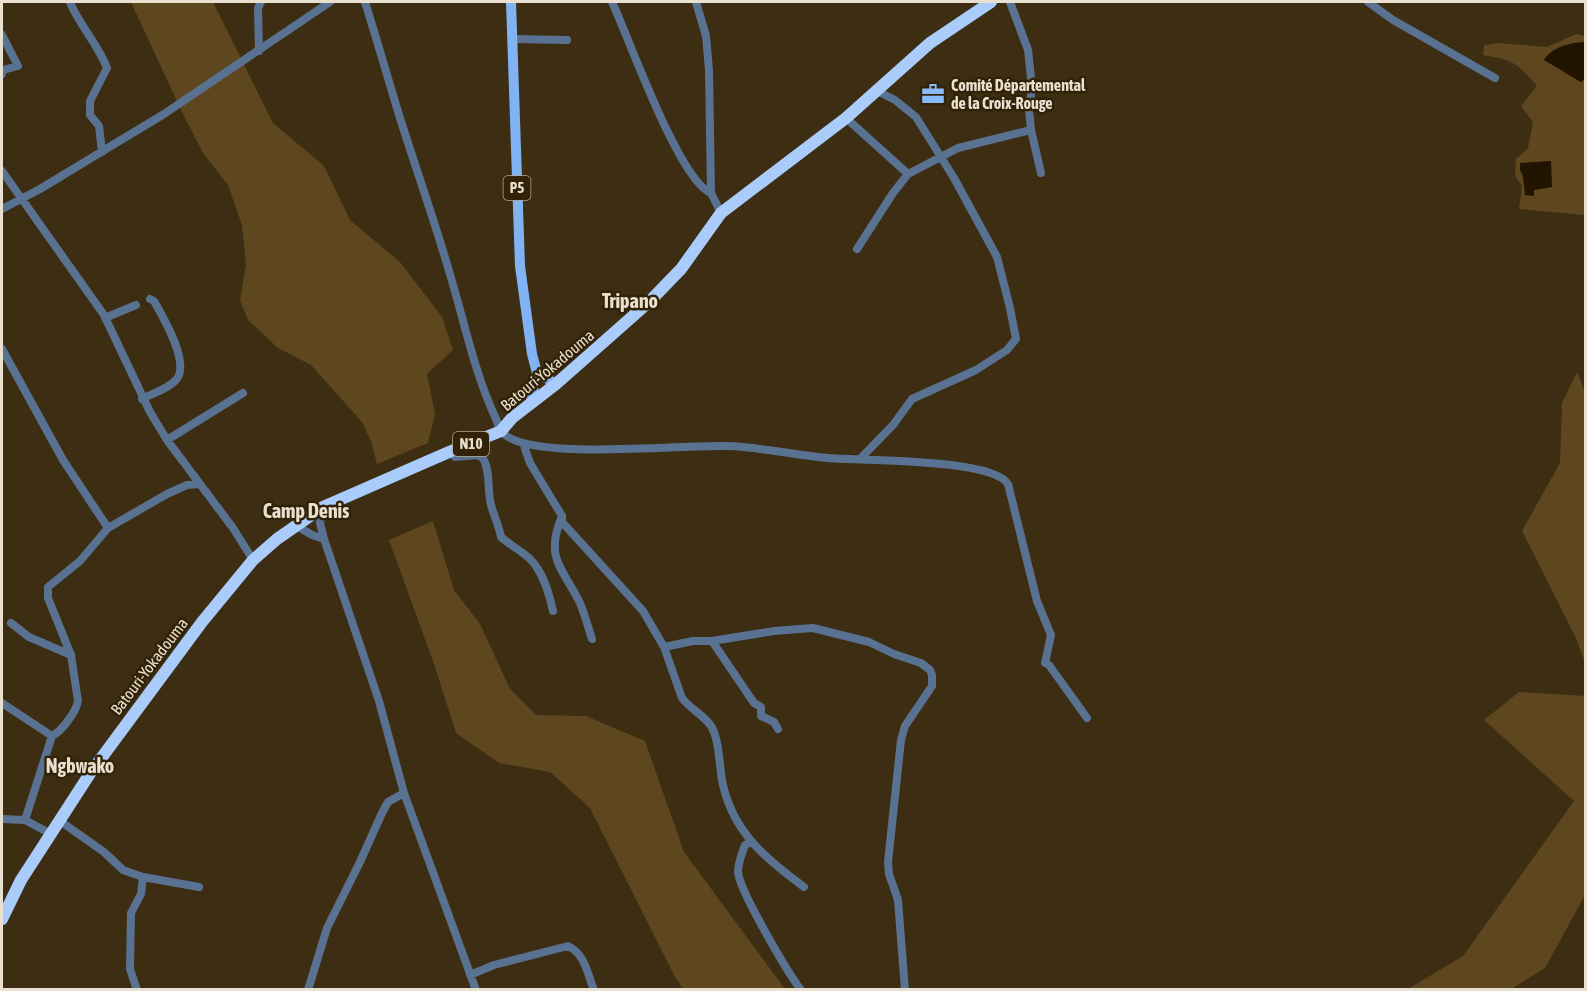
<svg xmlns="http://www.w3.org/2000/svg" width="1587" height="991" font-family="'Asap Condensed',sans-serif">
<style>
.green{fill:#5e471f;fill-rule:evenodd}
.water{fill:#211401}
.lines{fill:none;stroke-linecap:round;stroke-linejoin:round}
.minor{stroke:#5a7291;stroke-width:8}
.major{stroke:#81b3f4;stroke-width:10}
.highway{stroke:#a9ccfb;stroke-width:12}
.labels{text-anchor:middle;stroke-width:5;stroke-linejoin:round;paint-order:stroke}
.shield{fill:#322308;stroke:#b3a794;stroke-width:1.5}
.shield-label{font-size:15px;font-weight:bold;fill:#eae0d0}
.poi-label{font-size:16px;font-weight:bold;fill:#eae0d0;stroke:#322308;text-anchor:start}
.street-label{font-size:16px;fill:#eae0d0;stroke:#322308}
.quarter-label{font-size:20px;font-weight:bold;fill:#eae0d0;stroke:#322308}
</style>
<rect width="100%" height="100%" fill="#3c2d13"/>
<path class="green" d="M131,2H213L273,123L324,166L350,220L400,262L442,317L453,350L427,374L435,414L428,443L377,464L372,444L362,422L311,365L278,348L248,320L240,300L246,265L242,225L228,185L203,153L182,112Z
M1576,34L1585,36V42L1574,43L1544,59L1580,82L1585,79V215L1519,209L1522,186L1515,176L1516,159L1528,148L1533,122L1521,106L1537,86C1518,63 1513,60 1483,55L1484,45L1498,43L1547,47ZM1523,176L1551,187L1534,190V195H1526Z
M1577,372L1586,394L1585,663L1576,638L1522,531L1560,463L1562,403Z
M433,521L454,590L480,624L510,689L536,715L586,716L645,741L684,852L785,989H683L674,975L590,808L550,772L499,763L456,733L435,667L389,540Z
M1519,692L1585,696V895L1545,968L1511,989H1408L1463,956L1574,801L1484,720Z"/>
<path class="water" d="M1585,42V79L1581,82L1544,60C1553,46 1570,43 1585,42Z
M1551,161L1552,187L1534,190V196L1525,195L1523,176L1520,170V163Z"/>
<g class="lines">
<path class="minor" d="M70,2C79,25 98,44 107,68L90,101V115L99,126L102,152
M365,2C377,40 388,79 400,118C416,169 434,219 449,271C464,320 474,372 496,419C498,423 499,429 502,432C527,462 685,444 727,446C761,447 794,455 828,458C860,461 992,458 1008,484L1037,601L1051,635L1045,663L1049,665L1087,718
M612,2C629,38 679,181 711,193
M696,2L706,36L709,70L711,193L721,213
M1010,2L1028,50L1032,87L1029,110L1031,130L1041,173
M1368,2L1393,20L1495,78
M2,35L18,66L3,70L2,74
M512,39L567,40
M259,51L258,8L261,2
M846,118L908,174
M2,171L104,315L150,412L167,440L233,528L253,560
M2,209L40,189L164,114L330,2
M857,249L893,193L908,174L958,148L1031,130
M105,318L136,305
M2,349L63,460L108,528
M142,399C153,393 168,389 176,380C191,364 163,317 154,301L150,299
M167,440L243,393
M523,443L530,463L562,516C544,559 563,568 580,603C585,615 588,627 592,639
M449,452L455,457L477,455L483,458C491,472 487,490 491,505C494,516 499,526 501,537C510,545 520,550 529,558C543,571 549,593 553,611
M860,459L893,425L912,399L976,370L1007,350L1016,339L1010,308L997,257L954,178L916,117L895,100L877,91
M323,507L320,523L324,539L379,701L404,793L476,990
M562,516V522L643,611L664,647L682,698C690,709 704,715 711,726C720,740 719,769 723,785C734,833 766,859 804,887
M297,526L312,535L324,539
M11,623L29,637L71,655
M712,641L774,631L813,628L869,642L894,654L921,663L930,670L932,675V686L905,726L901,740L888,862L889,874L898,900L905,990
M664,647L693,641H712L754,703L761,707V716L774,722L778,729
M2,703L52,736C62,731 76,712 78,701L71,655L48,598V587L80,561L108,528L167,494L187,485L199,484
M2,819L25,820
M60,821L104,852L123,870L143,877L199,887
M51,834L25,820L52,736
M751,842L745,845C742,853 738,863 738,872C739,890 788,973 801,990
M470,975L494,965L568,946C585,954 587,973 594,990
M137,990L130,969L131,913L141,894L143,877
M308,990L327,928L360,862L382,813L388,802L404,793"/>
<path class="major" d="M511,2L520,266L532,354L537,373L530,404
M537,373L556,384"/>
<path class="highway" d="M2,919L21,880L91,772L202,622L253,560L277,539L323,507L449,452L501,431L512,418L556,384L650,301L681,269L721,213L846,118L930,43L991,2"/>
</g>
<defs>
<g id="office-bare" transform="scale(1.8)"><path d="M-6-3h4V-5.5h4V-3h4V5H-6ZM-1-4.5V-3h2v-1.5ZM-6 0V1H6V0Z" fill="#89bafc" stroke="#322308" stroke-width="2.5" paint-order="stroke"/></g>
</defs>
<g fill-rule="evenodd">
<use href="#office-bare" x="933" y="94"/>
</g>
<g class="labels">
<g class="shield">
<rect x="503.5" y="176" width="27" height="24" rx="4.5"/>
<rect x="453" y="432" width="36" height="24" rx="4.5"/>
</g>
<g class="shield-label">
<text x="517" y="193">P5</text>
<text x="471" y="449">N10</text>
</g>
<g class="poi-label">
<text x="951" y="91">Comité Départemental<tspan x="951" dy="18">de la Croix-Rouge</tspan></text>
</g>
<g class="street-label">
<text transform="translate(547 370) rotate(-40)" y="6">Batouri-Yokadouma</text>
<text transform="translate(149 666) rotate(-53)" y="6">Batouri-Yokadouma</text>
</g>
<g class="quarter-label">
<text x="630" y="308">Tripano</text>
<text x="306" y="518">Camp Denis</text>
<text x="80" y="773">Ngbwako</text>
</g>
</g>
<rect width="1587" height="991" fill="none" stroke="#eae0d0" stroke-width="6"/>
</svg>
